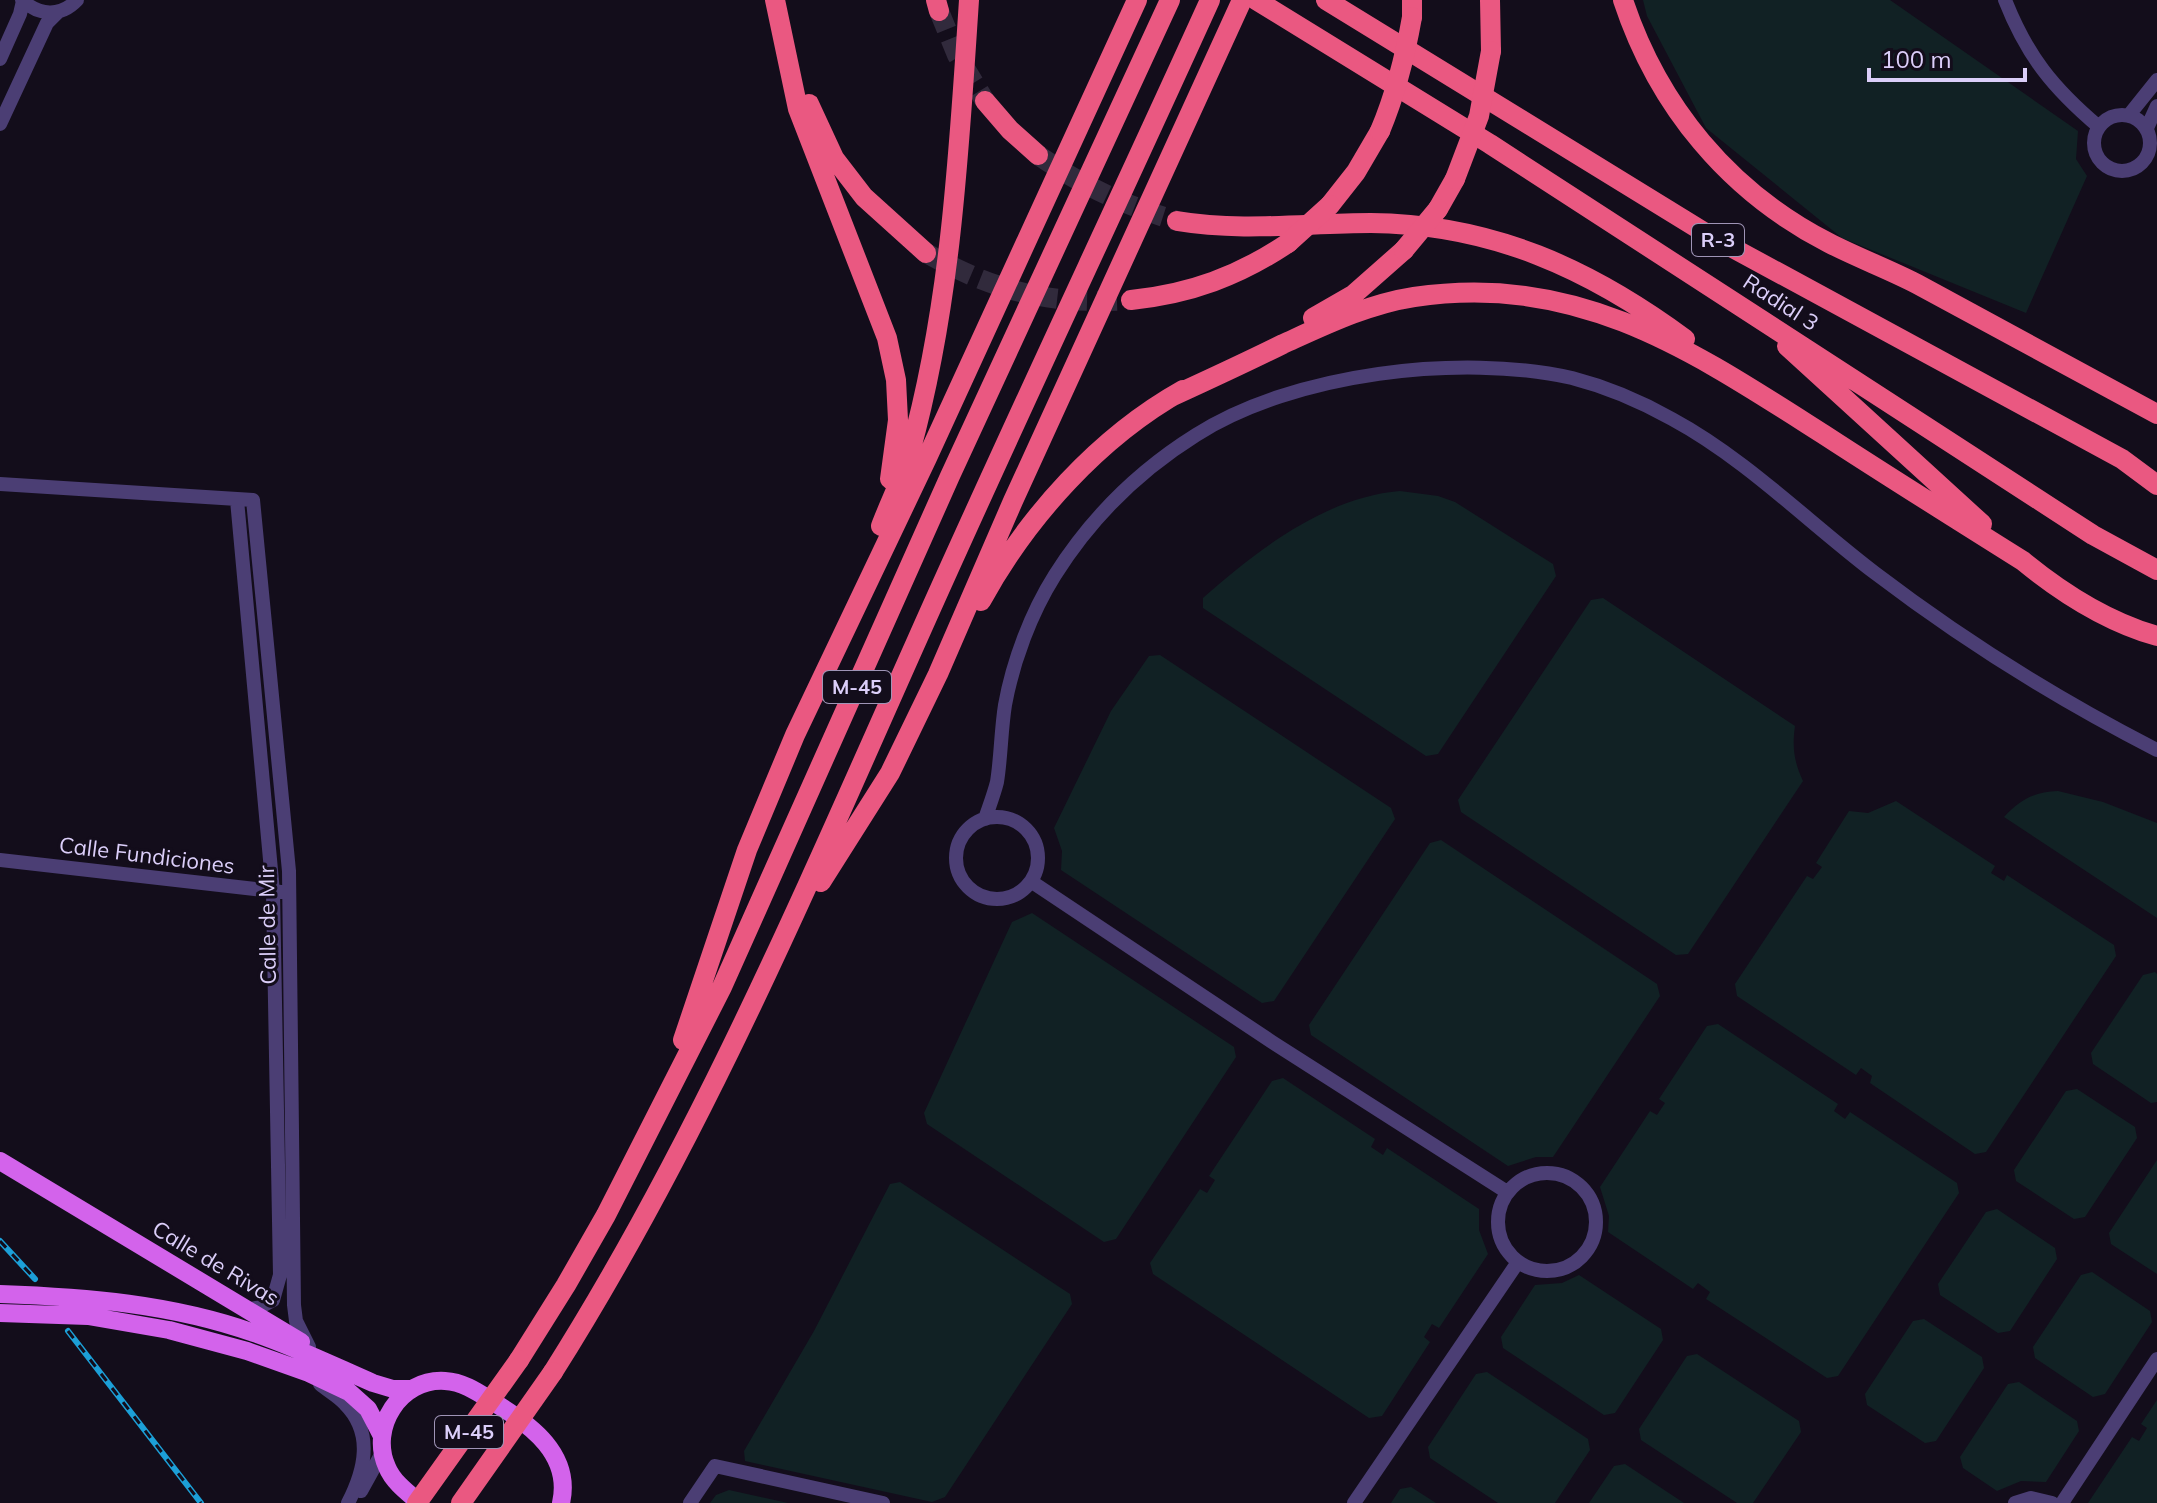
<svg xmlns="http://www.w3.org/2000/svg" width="2157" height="1503" font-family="Mulish,sans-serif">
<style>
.green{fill:#112124}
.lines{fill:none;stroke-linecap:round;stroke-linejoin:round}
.highway-tunnel{stroke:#312a3c;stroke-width:20;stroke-dasharray:20 10;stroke-linecap:butt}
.minor{stroke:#4b3e74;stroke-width:14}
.major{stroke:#d363eb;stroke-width:18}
.highway{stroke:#ea5881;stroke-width:20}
.rail-casing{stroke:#1c9fd7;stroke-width:6}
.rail{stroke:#130d1b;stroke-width:3;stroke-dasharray:9;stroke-linecap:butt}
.highway-bridge{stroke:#ea5881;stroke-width:20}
.labels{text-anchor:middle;stroke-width:6;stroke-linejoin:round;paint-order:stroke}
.shield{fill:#130d1b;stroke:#9f94b6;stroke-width:2}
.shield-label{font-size:20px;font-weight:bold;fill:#dbcef9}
.street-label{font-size:22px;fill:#dbcef9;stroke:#130d1b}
</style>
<rect width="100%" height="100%" fill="#130d1b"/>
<path class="green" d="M1643,0H1890L2078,131L2076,159L2087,176L2026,313L1842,238L1706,128L1647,16Z
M1400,491L1438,496L1455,502L1553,564L1556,576L1438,754L1426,756L1203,608V598C1257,550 1326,497 1400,491Z
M1603,598L1795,726C1792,747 1794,762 1803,781L1688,954L1676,955L1461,812L1458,800L1591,600Z
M1160,655L1391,808L1395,819L1274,1001L1262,1003L1061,870L1062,851L1054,828L1111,711L1149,656Z
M2058,791L2103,802L2157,823V918L2004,817C2021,799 2034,792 2058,791Z
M1896,801L1995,866L1991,873L2004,881L2007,875L2114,945L2116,956L1986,1152L1975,1154L1870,1083L1872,1076L1861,1068L1856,1075L1737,996L1735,984L1807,876L1813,879L1822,867L1816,863L1849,811L1868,813Z
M1441,840L1657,984L1660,996L1553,1157H1536L1508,1166L1311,1035L1309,1025L1430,843Z
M1032,913L1234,1047L1236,1057L1116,1239L1104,1242L927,1124L924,1113L1012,922Z
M2155,972L2157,974V1102L2151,1103L2093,1064L2091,1053L2143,975Z
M1718,1024L1838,1104L1834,1111L1845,1119L1850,1112L1957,1183L1959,1193L1838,1376L1827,1378L1706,1299L1710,1292L1698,1283L1693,1289L1608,1232L1609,1216L1600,1187L1650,1111L1657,1115L1665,1103L1659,1099L1707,1026Z
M1283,1078L1375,1139L1371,1147L1383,1155L1387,1148L1479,1209V1230L1488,1254L1439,1328L1432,1324L1424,1337L1430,1342L1382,1416L1369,1418L1153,1274L1150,1263L1200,1189L1207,1193L1215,1180L1209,1176L1272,1081Z
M2077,1089L2135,1127L2137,1138L2085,1217L2074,1219L2016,1181L2014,1170L2066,1091Z
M2157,1160V1274L2111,1244L2109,1233Z
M900,1182L1070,1294L1072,1304L945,1497L932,1502L745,1461L744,1451L814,1331L890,1184Z
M1997,1209L2055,1248L2057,1259L2010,1331L1998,1333L1940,1295L1938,1284L1986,1212Z
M2092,1272L2150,1311L2152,1322L2105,1394L2093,1397L2035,1358L2033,1347L2081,1275Z
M1579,1275L1661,1329L1663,1340L1615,1413L1604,1415L1503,1348L1501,1337L1535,1285L1562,1283Z
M1924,1319L1982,1357L1984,1368L1936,1441L1925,1443L1867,1405L1865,1394L1913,1321Z
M1697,1354L1799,1421L1801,1432L1753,1503H1737L1641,1440L1639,1429L1687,1356Z
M1487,1372L1588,1439L1590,1450L1555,1503H1498L1430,1458L1428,1447L1476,1374Z
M2019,1382L2077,1421L2079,1431L2046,1482L2021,1481L1997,1491L1963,1468L1960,1457L2008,1384Z
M2157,1400V1503H2088L2132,1437L2139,1441L2147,1428L2141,1424Z
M1625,1464L1684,1503H1589L1614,1466Z
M1411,1487L1436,1503H1391L1400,1489Z
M729,1490L788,1503H710L716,1495Z"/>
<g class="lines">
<path class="highway-tunnel" d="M939,11L957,55L985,101
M1038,155C1084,187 1124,205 1177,221
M926,253C997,292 1049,305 1131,300"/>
<path class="minor" d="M22,0C39,16 61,17 77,0
M2005,0C2027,56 2053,88 2099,127
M0,59L20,14L23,1
M2094 143a28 28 0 1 1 56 0a28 28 0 1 1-56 0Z
M2129,115L2157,80
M0,124L47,23L58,12
M2147,128L2157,106
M0,484L253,500L289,871L294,1305L296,1321L309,1347
M237,500L273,892L280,1275L273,1300L260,1307L246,1310
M956 858a41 41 0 1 1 82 0a41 41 0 1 1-82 0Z
M985,819C989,807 994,794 997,782C1001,757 1001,730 1005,705C1013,661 1031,613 1055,575C1091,518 1140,470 1196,435C1293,373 1461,353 1572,378C1607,387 1640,401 1672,419C1746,459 1808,522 1875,573C1963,640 2059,700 2157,750
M0,860L281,892
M1032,882L1272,1042L1507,1192
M1498 1222a49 49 0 1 1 98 0a49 49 0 1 1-98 0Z
M320,1384C328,1391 338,1396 345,1404C374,1433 365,1470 348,1503
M361,1491L382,1453
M690,1503L715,1466L883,1503
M1354,1503L1518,1262
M2015,1503L2031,1498L2052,1503
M2062,1503L2157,1359"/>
<path class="major" d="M0,1161L301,1342
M0,1294C86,1297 172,1304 254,1333C295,1347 334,1366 373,1383L393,1389H412
M0,1313L88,1316L169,1330L247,1351L309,1373L349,1392L368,1409L381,1434
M420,1503C408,1493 393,1482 387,1467C369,1428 400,1378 445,1381C464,1382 479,1393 495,1403C531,1425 572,1455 561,1503"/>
<path class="highway" d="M775,0L798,109L887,338L896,380L898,420L890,479
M936,0L939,11
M1256,0L1490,144L2093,535L2157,570
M1326,0L1707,234L2122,459L2157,485
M1490,0L1491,51
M1623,0C1658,106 1729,192 1829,243C1858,258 1888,269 1917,284C1997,327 2077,370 2157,414
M1412,17V0
M985,101L1010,130L1038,155
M809,104L834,158L864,197L926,253
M1330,205L1356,172L1380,131
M1438,209L1455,179
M1177,221C1242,232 1306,223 1371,223C1492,224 1590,269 1685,339
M1131,300C1190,294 1239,276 1288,243
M1313,318L1353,295L1404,250
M1787,346L1982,524
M1173,396C1210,379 1247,362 1283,344C1325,325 1368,304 1414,297C1579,273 1691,350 1823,434C1889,477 1956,519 2023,561C2062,593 2108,622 2157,636
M881,526C890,502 903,477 910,452C951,305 959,151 969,0
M981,601C1027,517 1099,437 1183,390
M821,882L890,773L938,674L1013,501L1242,0
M683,1040L747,850L795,735L927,458L1137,0
M519,1360L566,1285L606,1215L722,987L950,476L1170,0
M553,1372C699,1141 806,889 917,640C1012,426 1113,214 1210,0"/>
<g class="rail-casing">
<path id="rail" d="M0,1241L35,1279
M68,1331L201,1503"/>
</g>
<use href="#rail" class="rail"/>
<path class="highway-bridge" d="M1380,131C1396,93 1405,57 1412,17
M1455,179L1479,116L1491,51
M1288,243L1330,205
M1404,250L1438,209
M417,1503L519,1360
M461,1503L553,1372"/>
</g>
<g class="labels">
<g class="shield">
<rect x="1692" y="224" width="52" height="32" rx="6"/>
<rect x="823" y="671" width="68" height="32" rx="6"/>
<rect x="435" y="1416" width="68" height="32" rx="6"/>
</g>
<g class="shield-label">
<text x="1718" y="247">R-3</text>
<text x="857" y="694">M-45</text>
<text x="469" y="1439">M-45</text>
</g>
<g class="street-label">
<text transform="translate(1781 302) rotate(33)" y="8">Radial 3</text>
<text transform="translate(147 855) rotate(7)" y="8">Calle Fundiciones</text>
<text transform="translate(267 925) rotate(-91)" y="8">Calle de Mir</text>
<text transform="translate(216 1263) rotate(31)" y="8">Calle de Rivas</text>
</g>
</g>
<path d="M1869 68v12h156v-12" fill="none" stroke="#dbcef9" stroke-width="4"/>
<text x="1881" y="68" font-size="24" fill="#dbcef9" stroke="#130d1b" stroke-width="6" paint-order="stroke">100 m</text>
</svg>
